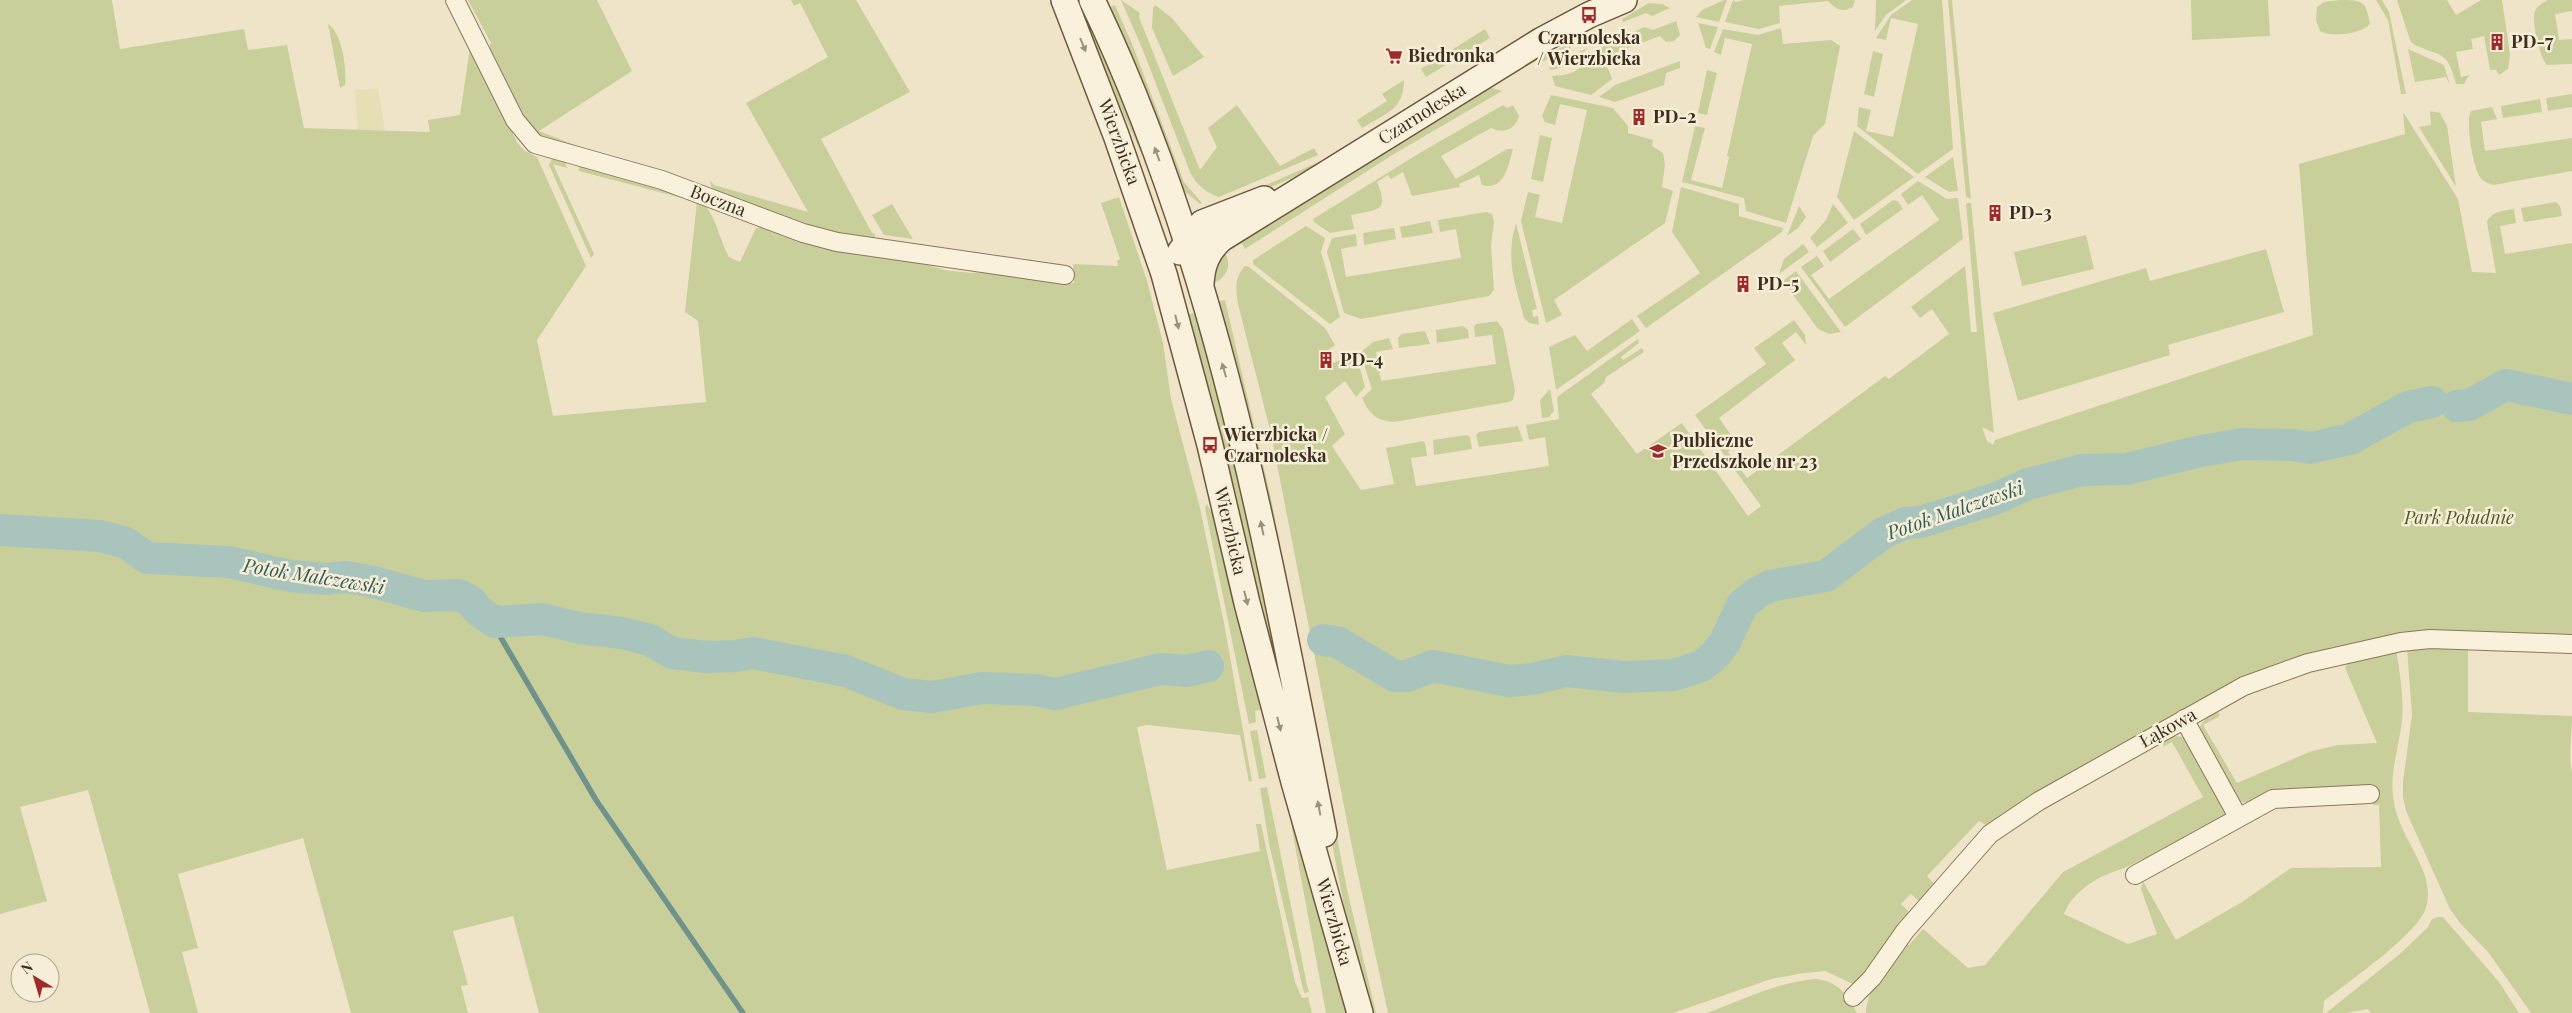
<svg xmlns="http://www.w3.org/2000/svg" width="2572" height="1013" font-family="'Playfair Display',serif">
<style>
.farmland{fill:#e6deb5}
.green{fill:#c9cf9b}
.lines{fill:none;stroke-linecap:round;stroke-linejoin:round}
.stream{stroke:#6f938a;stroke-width:5.5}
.river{stroke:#a9c4bc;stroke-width:32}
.street-casing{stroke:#8d765c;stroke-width:20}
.secondary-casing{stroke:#6f573f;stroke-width:28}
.street{stroke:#faf1dc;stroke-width:18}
.secondary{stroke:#faf1dc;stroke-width:25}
.oneway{fill:#9c907e}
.labels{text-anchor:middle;stroke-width:5;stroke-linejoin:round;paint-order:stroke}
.poi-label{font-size:18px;font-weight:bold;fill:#3d2e20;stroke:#f7eed8;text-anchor:start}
.street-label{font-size:18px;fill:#3d2e20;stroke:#f7eed8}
.park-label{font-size:18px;font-style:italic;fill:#4d5a26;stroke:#f7eed8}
.water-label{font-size:19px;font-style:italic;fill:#2f5d5a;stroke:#f7eed8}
</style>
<rect width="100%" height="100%" fill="#f0e4c8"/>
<path class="farmland" d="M378,89L385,130H358L355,90Z"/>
<path class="green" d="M0,0H112L120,49L244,29L248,50L287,45L304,128L430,132L428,120L460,115L470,48L518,144L525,151L537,157L586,266L537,340L553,416L706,402L698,321L685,312L697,202L579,171V164C608,170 687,182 705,205C716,218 720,241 729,257L740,262L756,228L761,227L793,237L847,249L902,257L944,270L971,273L988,272L1065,284L1074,283L1073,264L1118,266L1117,261L1120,259L1101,203L1119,197L1147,281L1163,343L1171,399L1200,508L1224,623L1252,781L1249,782L1240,735L1147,725L1137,727L1167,870L1260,851L1256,824H1261L1295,982L1302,998L1308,997L1312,1013H539L513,916L453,931L468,985L461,986L468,1013H351L303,838L178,874L198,948L182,952L198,1013H150L88,790L20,807L47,901L0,914Z
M468,0H597L632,71L539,131L593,152L537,137L517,111L489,48L491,43Z
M791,0H856L910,92L821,139L872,233L875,234L873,243L814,231L712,190L710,180L714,185L808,212L746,103L828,57L800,3L794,6Z
M1121,0L1140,13L1139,17L1200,170L1217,147L1208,128L1237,105L1280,166L1314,148L1318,155L1219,197C1206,193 1196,184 1190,172L1142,48Z
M1724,0H1727L1719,22L1696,17L1702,10Z
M1733,0L1736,2L1744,0H1855L1853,7C1842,13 1836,9 1828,1L1779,6L1780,23L1759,29L1725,22Z
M1876,0H1906L1886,15L1875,31Z
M1912,0H1942L1953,149L1918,174L1857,126L1859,107L1871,110L1866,131L1893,137L1918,24L1891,18L1886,40L1876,38L1891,15Z
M1948,0H1952L1971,199L1966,197Z
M2191,0H2268L2270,36L2192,40Z
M2340,0C2363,0 2366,1 2370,24C2361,34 2332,38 2320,31L2316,20L2317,7L2324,2Z
M2376,0H2382L2389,12L2406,94H2401L2388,20Z
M2397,0H2447L2456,15L2481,0H2502L2510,54L2508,69L2499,75L2496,70H2490L2484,36L2471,39L2473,49L2456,52L2461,77L2469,75L2464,84H2456C2447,49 2442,58 2413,44L2410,40Z
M2547,0H2572V11L2555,14L2559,40L2572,39V64L2547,65C2540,59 2531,20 2535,11C2537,6 2543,3 2547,0Z
M1649,3L1662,4L1670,8L1652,16L1646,13L1623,22L1622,19Z
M1115,5L1133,46L1184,182L1202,203L1200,204L1182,189L1105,9Z
M1155,5L1172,18L1204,57L1173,76L1152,28L1153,8Z
M1088,14L1149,160L1167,220L1143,157L1101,65L1082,16Z
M1676,21L1680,35L1674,41L1666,42L1660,36L1604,57L1612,79L1591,95L1555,86L1552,76C1587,74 1576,64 1598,50C1612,41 1629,34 1644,27L1653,30Z
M1698,23L1718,27L1710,49L1706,48Z
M328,24C342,32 347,69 345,85L340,88Z
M1781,28L1783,44L1831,40L1840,46L1825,124L1813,136L1786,223L1746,211L1744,198L1682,182L1695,126L1705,128L1691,180L1722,188L1729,157L1727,156L1752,44L1725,38L1721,55L1714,52L1723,29L1758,35Z
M1485,29L1490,38L1426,77L1421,69Z
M1570,44L1571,48L1540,63L1537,57Z
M1587,48L1575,64L1551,70L1549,67Z
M2408,49L2444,65L2450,85L2446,77L2415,82Z
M1873,51L1883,54L1874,97L1864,94Z
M1680,61V68L1666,73L1664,85L1615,102L1599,97L1615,85Z
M1707,70L1717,73L1707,115L1698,113Z
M1404,80C1404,110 1385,114 1362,128L1357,120L1387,101L1382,94Z
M1489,87L1502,91L1394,154L1245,249L1239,239Z
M2572,94V107L2548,111L2546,98Z
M1551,95L1613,108L1628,126V133L1653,140L1652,146L1663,153L1665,165L1662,187L1673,191L1665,223L1554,300L1562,315L1546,323L1521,221L1528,192L1540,195L1535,217L1562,223L1587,110L1560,104L1555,125L1545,122L1542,116Z
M2540,99L2542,112L2503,118L2501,106Z
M1503,105L1507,108L1513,105L1519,116C1515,130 1503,134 1491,128L1441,156L1456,179L1507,149H1513C1509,164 1504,192 1482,185L1479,175L1459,184L1460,187L1412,196L1403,172L1391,179L1388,175L1377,182C1390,213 1378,209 1351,215L1354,229L1330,233L1314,222L1313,219L1423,151Z
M2492,107L2497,119L2481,122L2485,151L2572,138V171L2493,185C2488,183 2483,182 2480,177C2473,167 2465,121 2471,111Z
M2430,111L2440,113L2447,126L2456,187L2419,127L2431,125Z
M2403,112L2458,199L2472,272L2496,273L2487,222C2492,211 2503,211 2514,209L2516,223L2500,226L2505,254L2572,243V636L2488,633L2288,661L2251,675L1987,826L1979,821L1927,876L1935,885L1920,902L1911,894L1901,904L1912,915L1864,980L1853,984L1825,971L1804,973L1771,979L1673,1013H1388L1354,857L1271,434L1238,304C1236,290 1234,277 1245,266L1249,267L1325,328L1335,345L1327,351L1334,363L1350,354H1356L1365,387L1356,397L1345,381L1325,397L1345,434L1332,446L1361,490L1394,484L1386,448L1423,441L1425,443L1427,456L1411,458L1416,486L1549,466L1545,437L1529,440L1526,425L1559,419L1557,397L1638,339L1639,343L1621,357L1623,360L1642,348L1644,352L1606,377L1604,383L1591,394L1637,454L1682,423L1748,516L1761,506L1695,415L1766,364L1754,348L1794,320L1805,335L1806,345L1796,332L1782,343L1795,360L1719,418L1736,442V445L1728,452L1747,478L1885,376L1889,379L1949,334L1932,309L1920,318L1911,307L1965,266L1971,332H1977L1966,203H1971L1994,433L1982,427L1987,441L1993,445L1995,440L2313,335L2299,164L2405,134Z
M1854,131L1914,177L1854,220L1837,197Z
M1540,135L1552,138L1543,182L1531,179Z
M1953,157L1958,191L1949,192L1925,177Z
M552,158L565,161L567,168L553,164L594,254L591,258L549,165Z
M1321,161L1320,164C1290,179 1258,195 1225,203Z
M1918,181L1947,199L1958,198L1963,239L1845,327L1801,267L1817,256L1824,266L1811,275L1829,299L1939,220L1922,195L1908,205L1901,194Z
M1681,187L1739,204V216L1783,228L1782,232L1646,328L1637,316L1700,273L1672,232Z
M1893,200L1898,201L1903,209L1866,235L1860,224Z
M2556,202L2560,206L2562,216L2524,222L2521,208Z
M892,204L913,239L884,235L872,215Z
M1833,204L1848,223L1817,247L1810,238L1826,220Z
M1799,206L1806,217L1798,228L1787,236Z
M1486,212L1492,214L1494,221L1491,246L1494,290L1489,296L1361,319L1344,313L1327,252L1332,238L1356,234L1357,246L1341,249L1346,277L1461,258L1456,229L1440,232L1438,220Z
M1430,221L1433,233L1402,238L1400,227Z
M1516,223L1537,309L1532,310L1533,317L1538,316L1539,325L1529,323L1524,318C1515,283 1505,259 1516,223Z
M1306,226L1325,238L1321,252L1340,317L1330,324L1253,264V260Z
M1394,228L1396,239L1364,245L1363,233Z
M1853,229L1861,239L1830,262L1823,251Z
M2086,235L2094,269L2022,286L2014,252Z
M1803,244L1809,252L1779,274L1784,259Z
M2266,249L2284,312L2168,345L2170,355L2018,401L1993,313L2146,268L2150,281Z
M1224,251C1233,265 1227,279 1211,284V277Z
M1796,271L1841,332L1829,334L1818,329L1783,281Z
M1225,300L1272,503L1347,889L1376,1013H1369L1350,937L1318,770L1217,302Z
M1199,312L1225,407L1298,756L1186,315Z
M1632,319L1640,331L1556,390L1549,347L1575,335L1587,351Z
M1497,321L1503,329L1515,391L1513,400L1509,402L1394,422C1377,421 1369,414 1362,398L1372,389L1360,353L1373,342L1389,338L1393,349L1376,352L1381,381L1496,364L1492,335L1475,337L1474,327L1476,324Z
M1463,326L1468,330L1469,338L1437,343L1436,330Z
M1425,331L1430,344L1399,348L1398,338L1401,334Z
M1550,389L1554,411L1549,417L1542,418L1540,400Z
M1518,426L1523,441L1479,447L1476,435L1479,432Z
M1467,435L1470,437L1472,449L1434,455L1433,440Z
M1207,504L1216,520L1264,709L1255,711L1256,722L1249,724L1205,508Z
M2468,647V712L2572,716C2572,733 2568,757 2572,772V1013H2531L2488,952L2460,923L2450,909L2406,811L2403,797V782L2412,715L2407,648Z
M2396,650C2400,673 2404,698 2402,721C2399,746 2390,771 2393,796C2396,825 2414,847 2424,873C2428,885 2430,898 2425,910C2415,936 2348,982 2324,1001L2323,1013H1866C1867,987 1889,963 1903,942L1909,945L1923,929L1968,968L1985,965L2063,872L2203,797L2172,742L2164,746L2161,741L2175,736L2184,737L2227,813L2226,817L2156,857C2141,857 2132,866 2119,870C2098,876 2072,892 2064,914L2128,944L2157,934L2141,889L2143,881L2176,940L2242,902L2291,868L2381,867L2379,805H2373V785L2290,789L2252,803L2241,802L2202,734L2200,726L2209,714L2217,710L2220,716L2203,725L2237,783L2312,751L2338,745L2377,743L2345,668L2349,661Z
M1257,730L1266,778L1259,779L1250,731Z
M1282,775L1349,1013H1326Z
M1267,787L1307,985L1309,992L1304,993L1269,844L1260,788Z
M2438,917H2443L2499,982L2519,1013H2371L2368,1009L2346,1013H2326L2401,953L2428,927L2432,919Z
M1815,979C1838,981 1847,994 1857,1013H1707C1742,1000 1778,982 1815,979Z"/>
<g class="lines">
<path class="stream" d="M495,622L497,631L596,800L743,1013"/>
<path class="river" d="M2457,406L2469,405L2506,385L2572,399
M0,530L100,536L126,543L147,558L229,562L290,576L327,579L346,577L370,581L424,596L459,595L469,600L480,612L495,622L542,619L579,628L622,633L650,640L672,653L706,657L736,656L753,653L846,671L903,694L932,697L982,688L1036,690L1055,694L1161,669L1187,671L1208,666
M1323,640L1337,642L1395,676H1407L1433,666L1509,681L1533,679L1566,671L1625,677L1674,675L1702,666L1715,655L1725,642L1742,605L1758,592L1770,586L1826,576L1883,533L1905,523L1921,522L1997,498L2028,484L2082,470L2127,469L2196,452L2242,444L2293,445L2310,448L2350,439L2408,407L2432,402"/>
<g class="street-casing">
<path id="street" d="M455,0L515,120L535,144L662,180L803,233L837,242L1065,275
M2184,719L2238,817
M2135,875L2273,799L2370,794
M1853,997L1872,978L1905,931L1990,834L2039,801L2244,686L2308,663L2401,642L2430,639L2572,644"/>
</g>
<g class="secondary-casing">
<path id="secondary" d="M1064,0L1116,135L1164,274L1210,445L1247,603L1294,782L1360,1013
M1092,0C1218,262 1268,551 1324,834
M1180,252L1202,223L1264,199
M1201,284C1202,265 1207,252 1221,239L1542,40L1589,15L1624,0"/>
</g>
<use href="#street" class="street"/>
<use href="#secondary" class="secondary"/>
</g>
<defs><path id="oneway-solid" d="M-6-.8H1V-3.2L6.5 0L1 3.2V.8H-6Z" transform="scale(1.25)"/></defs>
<g class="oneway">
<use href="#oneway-solid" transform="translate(1083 45) rotate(68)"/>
<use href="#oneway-solid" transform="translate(1157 154) rotate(-110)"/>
<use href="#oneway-solid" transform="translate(1177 322) rotate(76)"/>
<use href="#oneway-solid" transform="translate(1224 370) rotate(-106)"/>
<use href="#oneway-solid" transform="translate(1262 528) rotate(-102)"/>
<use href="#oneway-solid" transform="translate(1246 598) rotate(76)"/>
<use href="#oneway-solid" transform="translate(1279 724) rotate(76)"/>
<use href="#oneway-solid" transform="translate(1319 808) rotate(-101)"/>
</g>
<defs>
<g id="bus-bare" transform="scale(1.35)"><path d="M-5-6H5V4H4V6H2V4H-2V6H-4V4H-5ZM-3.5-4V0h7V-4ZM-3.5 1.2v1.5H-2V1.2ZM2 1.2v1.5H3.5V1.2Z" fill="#9e2a2b" stroke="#f7eed8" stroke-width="2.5" paint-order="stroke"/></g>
<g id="building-bare" transform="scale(1.35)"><path d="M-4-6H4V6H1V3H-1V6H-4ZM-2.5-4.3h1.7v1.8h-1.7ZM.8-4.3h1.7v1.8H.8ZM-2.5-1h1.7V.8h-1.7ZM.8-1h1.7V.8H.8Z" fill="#9e2a2b" stroke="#f7eed8" stroke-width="2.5" paint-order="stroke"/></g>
<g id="supermarket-bare" transform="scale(1.35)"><path d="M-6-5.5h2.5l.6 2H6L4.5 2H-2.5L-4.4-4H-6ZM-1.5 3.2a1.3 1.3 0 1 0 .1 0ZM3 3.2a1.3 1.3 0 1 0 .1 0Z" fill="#9e2a2b" stroke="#f7eed8" stroke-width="2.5" paint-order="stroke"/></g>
<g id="school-bare" transform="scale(1.35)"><path d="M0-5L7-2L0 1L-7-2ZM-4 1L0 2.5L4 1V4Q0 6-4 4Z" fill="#9e2a2b" stroke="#f7eed8" stroke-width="2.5" paint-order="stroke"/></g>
</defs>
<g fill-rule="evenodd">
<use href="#bus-bare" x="1589" y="15"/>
<use href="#building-bare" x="2497" y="42"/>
<use href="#supermarket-bare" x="1394" y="56"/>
<use href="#building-bare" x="1639" y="117"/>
<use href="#building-bare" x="1995" y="213"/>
<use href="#building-bare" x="1743" y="284"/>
<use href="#building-bare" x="1326" y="360"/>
<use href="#bus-bare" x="1210" y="445"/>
<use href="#school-bare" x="1658" y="451"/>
</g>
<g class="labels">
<g class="poi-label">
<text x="1589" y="44" text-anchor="middle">Czarnoleska<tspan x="1589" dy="21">/ Wierzbicka</tspan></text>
<text x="2511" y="48">PD-7</text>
<text x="1408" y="62">Biedronka</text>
<text x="1653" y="123">PD-2</text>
<text x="2009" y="219">PD-3</text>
<text x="1757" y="290">PD-5</text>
<text x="1340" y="366">PD-4</text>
<text x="1224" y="441">Wierzbicka /<tspan x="1224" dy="21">Czarnoleska</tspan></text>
<text x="1672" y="447">Publiczne<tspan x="1672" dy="21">Przedszkole nr 23</tspan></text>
</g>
<g class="street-label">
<text transform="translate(1422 114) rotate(-32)" y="6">Czarnoleska</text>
<text transform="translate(1119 142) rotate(70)" y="6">Wierzbicka</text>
<text transform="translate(718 201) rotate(21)" y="6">Boczna</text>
<text transform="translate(1230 531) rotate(77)" y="6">Wierzbicka</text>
<text transform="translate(2168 728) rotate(-29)" y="6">Łąkowa</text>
<text transform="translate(1334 922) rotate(74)" y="6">Wierzbicka</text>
</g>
<g class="park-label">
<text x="2459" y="524">Park Południe</text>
</g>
<g class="water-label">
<text transform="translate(1955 510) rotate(-19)" y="7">Potok Malczewski</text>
<text transform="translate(314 576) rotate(9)" y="7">Potok Malczewski</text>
</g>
</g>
<g transform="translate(35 978) rotate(322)"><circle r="24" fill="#f7eed8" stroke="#ada18e"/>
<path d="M0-4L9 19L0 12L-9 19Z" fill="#9e2a2b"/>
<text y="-8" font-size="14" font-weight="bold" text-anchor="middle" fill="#3d2e20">N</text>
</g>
</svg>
